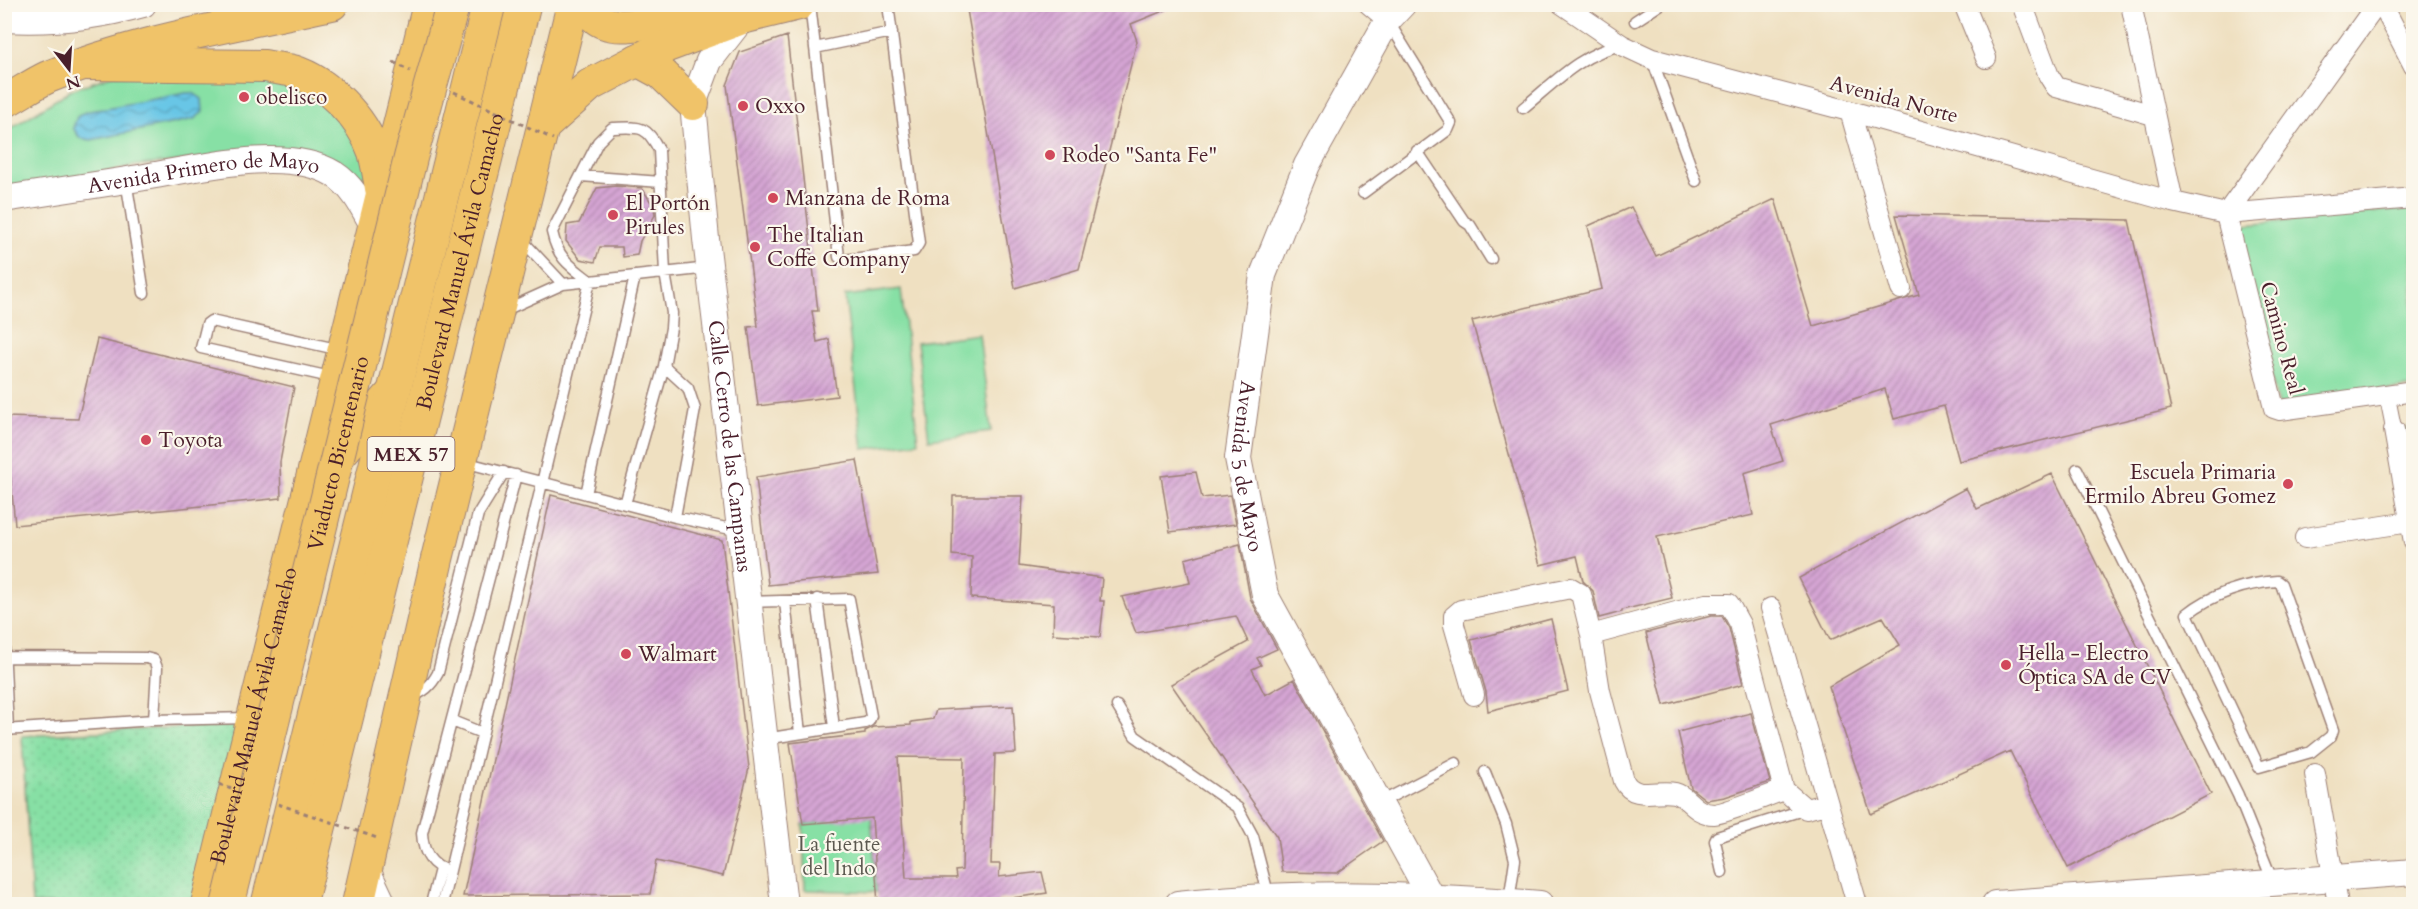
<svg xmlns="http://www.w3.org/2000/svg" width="2418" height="909" font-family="Cardo,serif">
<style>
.grass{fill:url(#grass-dots);stroke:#688068;stroke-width:1.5}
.green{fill:#87e0a5;stroke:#688068;stroke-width:1.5}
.water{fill:url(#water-waves);stroke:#587288;stroke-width:1.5}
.building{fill:url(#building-hatch);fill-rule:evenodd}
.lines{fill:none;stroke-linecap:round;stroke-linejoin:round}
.service-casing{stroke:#9c8076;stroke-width:13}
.pedestrian-casing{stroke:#9c8076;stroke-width:17}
.minor-casing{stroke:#9c8076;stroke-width:22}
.tertiary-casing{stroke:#9c8076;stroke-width:28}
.primary-casing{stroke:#9c8076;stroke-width:34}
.trunk-casing{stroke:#9c8076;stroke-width:35}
.service{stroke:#fff;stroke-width:10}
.pedestrian{stroke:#fff;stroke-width:15}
.minor{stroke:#fff;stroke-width:20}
.tertiary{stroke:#fff;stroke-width:26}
.primary{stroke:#f0c369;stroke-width:32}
.trunk{stroke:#f0c369;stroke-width:33}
.motorway-bridge-casing{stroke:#9c8076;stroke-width:35;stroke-linecap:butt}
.path-bridge{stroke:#9c8076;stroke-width:3;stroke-dasharray:4.5 4.5;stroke-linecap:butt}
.motorway-bridge{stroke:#f0c369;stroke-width:33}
.poi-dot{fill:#d1495b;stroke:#fbf7ec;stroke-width:2}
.labels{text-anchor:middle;stroke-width:4.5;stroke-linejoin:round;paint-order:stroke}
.shield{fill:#fbf7ec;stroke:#7f6065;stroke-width:1.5}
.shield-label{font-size:20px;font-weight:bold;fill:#4a1f2b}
.poi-label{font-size:21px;fill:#4a1f2b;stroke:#fbf7ec;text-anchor:start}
.street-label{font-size:21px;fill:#4a1f2b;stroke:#fbf7ec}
.park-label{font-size:21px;fill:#5c5950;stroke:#fbf7ec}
</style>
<defs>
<pattern id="grass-dots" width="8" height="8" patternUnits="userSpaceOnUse" patternTransform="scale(1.5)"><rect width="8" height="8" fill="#87e0a5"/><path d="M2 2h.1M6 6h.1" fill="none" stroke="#76c08e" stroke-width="1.8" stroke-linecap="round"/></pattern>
<pattern id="water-waves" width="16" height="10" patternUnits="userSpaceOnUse" patternTransform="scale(1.5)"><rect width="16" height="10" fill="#67c6e6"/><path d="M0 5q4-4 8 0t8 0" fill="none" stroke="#57a0bb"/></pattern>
<pattern id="building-hatch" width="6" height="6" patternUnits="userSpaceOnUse" patternTransform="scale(1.5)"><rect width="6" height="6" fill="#d5a5d4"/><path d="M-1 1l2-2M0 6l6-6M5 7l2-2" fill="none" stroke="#af86ac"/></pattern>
</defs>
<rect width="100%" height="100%" fill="#fbf7ec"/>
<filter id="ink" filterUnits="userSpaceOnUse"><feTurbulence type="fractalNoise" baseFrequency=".0167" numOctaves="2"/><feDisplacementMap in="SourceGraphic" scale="12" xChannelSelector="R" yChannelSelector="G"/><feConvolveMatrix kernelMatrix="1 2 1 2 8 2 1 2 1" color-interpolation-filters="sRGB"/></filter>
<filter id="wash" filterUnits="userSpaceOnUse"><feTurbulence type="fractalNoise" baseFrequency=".008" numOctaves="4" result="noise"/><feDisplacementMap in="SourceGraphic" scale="24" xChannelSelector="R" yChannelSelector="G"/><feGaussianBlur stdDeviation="1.35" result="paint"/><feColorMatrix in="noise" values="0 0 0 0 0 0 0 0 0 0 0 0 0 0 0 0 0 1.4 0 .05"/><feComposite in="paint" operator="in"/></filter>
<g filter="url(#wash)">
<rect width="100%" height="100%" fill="#efe0c1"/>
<path class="grass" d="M246,724L194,904H32L22,736Z"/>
<path class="green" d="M116,74H266L318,94L354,134L375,180L360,176L343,164L325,157L279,151L132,166L84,177L5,187V132L71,90Z
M2413,208V386L2278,405L2237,226Z
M901,289L918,442L863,449L845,296Z
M979,334L991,431L929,439L917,342Z
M2413,427V542L2394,430Z
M871,816L877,892L805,890L803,824Z"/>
<path class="water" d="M186,93H193L202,99L203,112L194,119L91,140L80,138L73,128L77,117L85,112Z"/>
<g id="blocks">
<path class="building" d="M978,4L1178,5L1131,24L1137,41L1079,269L1015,288L967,10Z
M787,36L818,311H812L817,342L829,339L837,396L758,406L748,327L758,326L727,85L740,52Z
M616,186L642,188L654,207L655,215L640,241L637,255L623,257L622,247H600L595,262L580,259L566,241L567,225L579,223L597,188Z
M1775,199L1813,326L1919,295L1896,215L2129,220L2171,409L1959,461L1944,406L1894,419L1885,389L1771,425L1783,461L1744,473L1753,515L1657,537L1672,598L1622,610V612L1599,618L1593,591L1583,581L1577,556L1540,565L1472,321L1602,289L1588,226L1631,207L1656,256Z
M97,339L294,387L280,462L281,498L15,525L5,417L78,419Z
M857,460L878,574L768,585L756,477Z
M1196,472L1202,498L1230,495L1236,524L1170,532L1161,476Z
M2052,474L2211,794L2068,868L2010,751L1871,814L1829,686L1900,645L1883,617L1830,640L1799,578L1966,488L1977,509Z
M551,495L722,540L749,768L723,876L656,861L650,894L463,896Z
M953,496H1023L1019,566L1102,578L1100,601H1104L1100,637L1053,634L1054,604L971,598L972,557L952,555Z
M1240,544L1250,598L1277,649L1257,658L1261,665L1252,669L1265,695L1294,679L1383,841L1337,873L1282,872L1277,837L1171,684L1248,642L1236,616L1136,633L1122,597L1190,583L1185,559Z
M1711,616H1722L1729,628L1743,684L1664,705L1646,633Z
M1551,619L1568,691L1488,711L1486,692L1471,640Z
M1013,706L1016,753L995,754L991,864H1000L999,877L1042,872L1047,893L998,900L997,904H878L872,818L803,824L790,743L865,734V731L873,727L911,725V722L933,719L936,710ZM898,757L964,758L962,870L955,871L956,878H906Z
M1751,713L1770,782L1725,797L1706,800L1691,788L1678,732Z"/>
</g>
</g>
<g filter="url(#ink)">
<use href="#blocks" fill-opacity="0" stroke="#9c8076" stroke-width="1.5"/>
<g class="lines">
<g class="service-casing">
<path id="service" d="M810,4L839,257L844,260L914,251L919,243L888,4
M1635,21L1661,4
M815,48L892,32
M1652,59L1696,181
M1523,108C1554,83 1581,53 1622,45
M1417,151L1464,221L1470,225L1491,259
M581,176L661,182
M126,180L144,293
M1363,193L1448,130L1451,123L1388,21
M520,238L563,284
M503,311L563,284L709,268
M664,366L688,388L695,409L675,517
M335,378L201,348L207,324L211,321L341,350
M464,462L675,517L740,531
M2077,469L2238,795L2273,882
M586,494L635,276
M2277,581L2281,584L2333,730L2331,736L2311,752L2259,767L2187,614C2212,594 2246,583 2277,581Z
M817,599L834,727
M749,602L849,599L871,716L869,721L865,723L765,739
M785,602L800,733
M4,645L8,730
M4,657L146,658L154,660L157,668L154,720
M410,697C424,692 431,686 438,673L478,514L504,472
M1117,706L1135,736L1238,808L1253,836L1269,897
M452,721L482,733
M4,730L154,720L250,718
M1485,772L1506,824L1515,860L1509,901
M1379,803L1456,763
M449,871C430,866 423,852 422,833L516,475
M1722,872L1715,841L1717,837L1806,809
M431,904L440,869
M442,904L590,281C569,265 558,259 552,232L598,142L612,128C639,127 646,124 659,150L665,273L672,313L671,328L664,366L625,504"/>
</g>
<g class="pedestrian-casing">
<path id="pedestrian" d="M2387,395L2394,430"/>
</g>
<g class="minor-casing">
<path id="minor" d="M1369,4L1388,20
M1562,4L1622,45L1652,59L1857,113L2173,202L2226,214L2414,198
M1964,4L1986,58
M2022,4L2049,76L2056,87L2153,115
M2131,4L2173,202
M2382,4L2414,66
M1850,111L1901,289
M2226,214L2274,408L2280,410L2414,391
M2226,214L2377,4
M2394,430L2414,542
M2305,538L2410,522
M1771,608L1857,904
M1591,635L1706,604H1729L1740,624L1784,790
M1474,695L1454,625V616L1461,610L1571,588L1581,594L1591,635L1600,691L1624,781C1634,801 1658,789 1675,793C1689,796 1693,814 1714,814C1727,813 1769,795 1784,790L1806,809L1826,804
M2315,774L2338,904
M2200,889L2202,904"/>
</g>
<g class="tertiary-casing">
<g id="tertiary">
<path id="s1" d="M1403,4L1388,20L1307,165L1263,275L1238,458L1265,595L1431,897L1439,904"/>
<path id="s2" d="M744,16L709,61L693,104L706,239L784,904"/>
<path d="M4,19C53,22 96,17 143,4"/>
<path id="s3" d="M4,199C45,193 86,186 127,180C183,172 283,143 334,174C354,187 364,209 375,229"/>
<path d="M366,868L383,904"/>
<path d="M1178,904C1298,890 1420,895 1540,904"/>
<path d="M1995,904L2414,872"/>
</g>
</g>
<g class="primary-casing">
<g id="primary">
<path d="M584,4C589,12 596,20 605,23C631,33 684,12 711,4"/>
<path d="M637,60L661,73L693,104"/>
<path d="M83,64L265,66C274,68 284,69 293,71C328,82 362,118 374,152C377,163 379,176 381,188"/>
<path d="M4,102C19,94 33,84 48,77C138,40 237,25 332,4"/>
<path d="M544,126L590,85L659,49L742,18L799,4"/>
<path id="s4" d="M207,904L429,4"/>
<path d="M358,904L437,559L573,4"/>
</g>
</g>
<g class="trunk-casing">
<g id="trunk">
<path d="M310,488L392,394"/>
<path d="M268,904L489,4"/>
<path id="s5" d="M300,904L524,4"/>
</g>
</g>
<use href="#service" class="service"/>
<use href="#pedestrian" class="pedestrian"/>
<use href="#minor" class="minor"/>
<use href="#tertiary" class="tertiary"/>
<use href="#primary" class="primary"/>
<use href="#trunk" class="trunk"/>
<g class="motorway-bridge-casing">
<g id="motorway-bridge">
<path id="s6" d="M228,904L411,156L453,4"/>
</g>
</g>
<path class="path-bridge" d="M393,62L410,71
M454,92L553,139
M219,784L231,789
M278,804L380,839"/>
<use href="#motorway-bridge" class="motorway-bridge"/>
</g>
</g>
<g class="poi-dot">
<circle cx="244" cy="97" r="6"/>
<circle cx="743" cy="106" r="6"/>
<circle cx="1050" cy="155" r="6"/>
<circle cx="773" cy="198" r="6"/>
<circle cx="613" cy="215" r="6"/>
<circle cx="755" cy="247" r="6"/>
<circle cx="146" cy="440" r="6"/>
<circle cx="2288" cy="484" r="6"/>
<circle cx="626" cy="654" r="6"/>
<circle cx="2006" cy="665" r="6"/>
</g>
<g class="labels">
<rect class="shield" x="367.5" y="437" width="87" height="34" rx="4.5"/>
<g class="shield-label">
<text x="411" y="461">MEX 57</text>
</g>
<g class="poi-label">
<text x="256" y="104">obelisco</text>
<text x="755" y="113">Oxxo</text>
<text x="1062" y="162">Rodeo "Santa Fe"</text>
<text x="785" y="205">Manzana de Roma</text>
<text x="625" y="210">El Portón<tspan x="625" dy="24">Pirules</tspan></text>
<text x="767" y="242">The Italian<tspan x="767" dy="24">Coffe Company</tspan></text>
<text x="158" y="447">Toyota</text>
<text x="2276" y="479" text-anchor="end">Escuela Primaria<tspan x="2276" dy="24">Ermilo Abreu Gomez</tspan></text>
<text x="2018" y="660">Hella - Electro<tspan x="2018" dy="24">Óptica SA de CV</tspan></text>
<text x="638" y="661">Walmart</text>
</g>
<g class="street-label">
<text transform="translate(1894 99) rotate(15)" y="7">Avenida Norte</text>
<text dy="7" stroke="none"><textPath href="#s3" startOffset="202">Avenida Primero de Mayo</textPath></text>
<text dy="7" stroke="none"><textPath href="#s5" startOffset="662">Boulevard Manuel Ávila Camacho</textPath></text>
<text transform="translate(2282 338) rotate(75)" y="7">Camino Real</text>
<text dy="7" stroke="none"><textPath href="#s2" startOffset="447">Calle Cerro de las Campanas</textPath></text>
<text dy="7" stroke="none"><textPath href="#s6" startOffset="464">Viaducto Bicentenario</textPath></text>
<text dy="7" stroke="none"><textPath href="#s1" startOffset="500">Avenida 5 de Mayo</textPath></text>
<text dy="7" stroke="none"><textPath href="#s4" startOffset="194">Boulevard Manuel Ávila Camacho</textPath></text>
</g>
<g class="park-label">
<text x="839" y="851">La fuente<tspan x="839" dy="24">del Indo</tspan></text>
</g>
</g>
<rect width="2418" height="909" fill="none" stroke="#fbf7ec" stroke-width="24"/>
<g transform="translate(69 69) rotate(163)" stroke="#fbf7ec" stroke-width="4.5" paint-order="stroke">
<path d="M0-4.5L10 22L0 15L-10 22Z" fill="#4a1f2b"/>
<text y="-9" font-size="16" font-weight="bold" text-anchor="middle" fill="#4a1f2b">N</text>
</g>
</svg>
